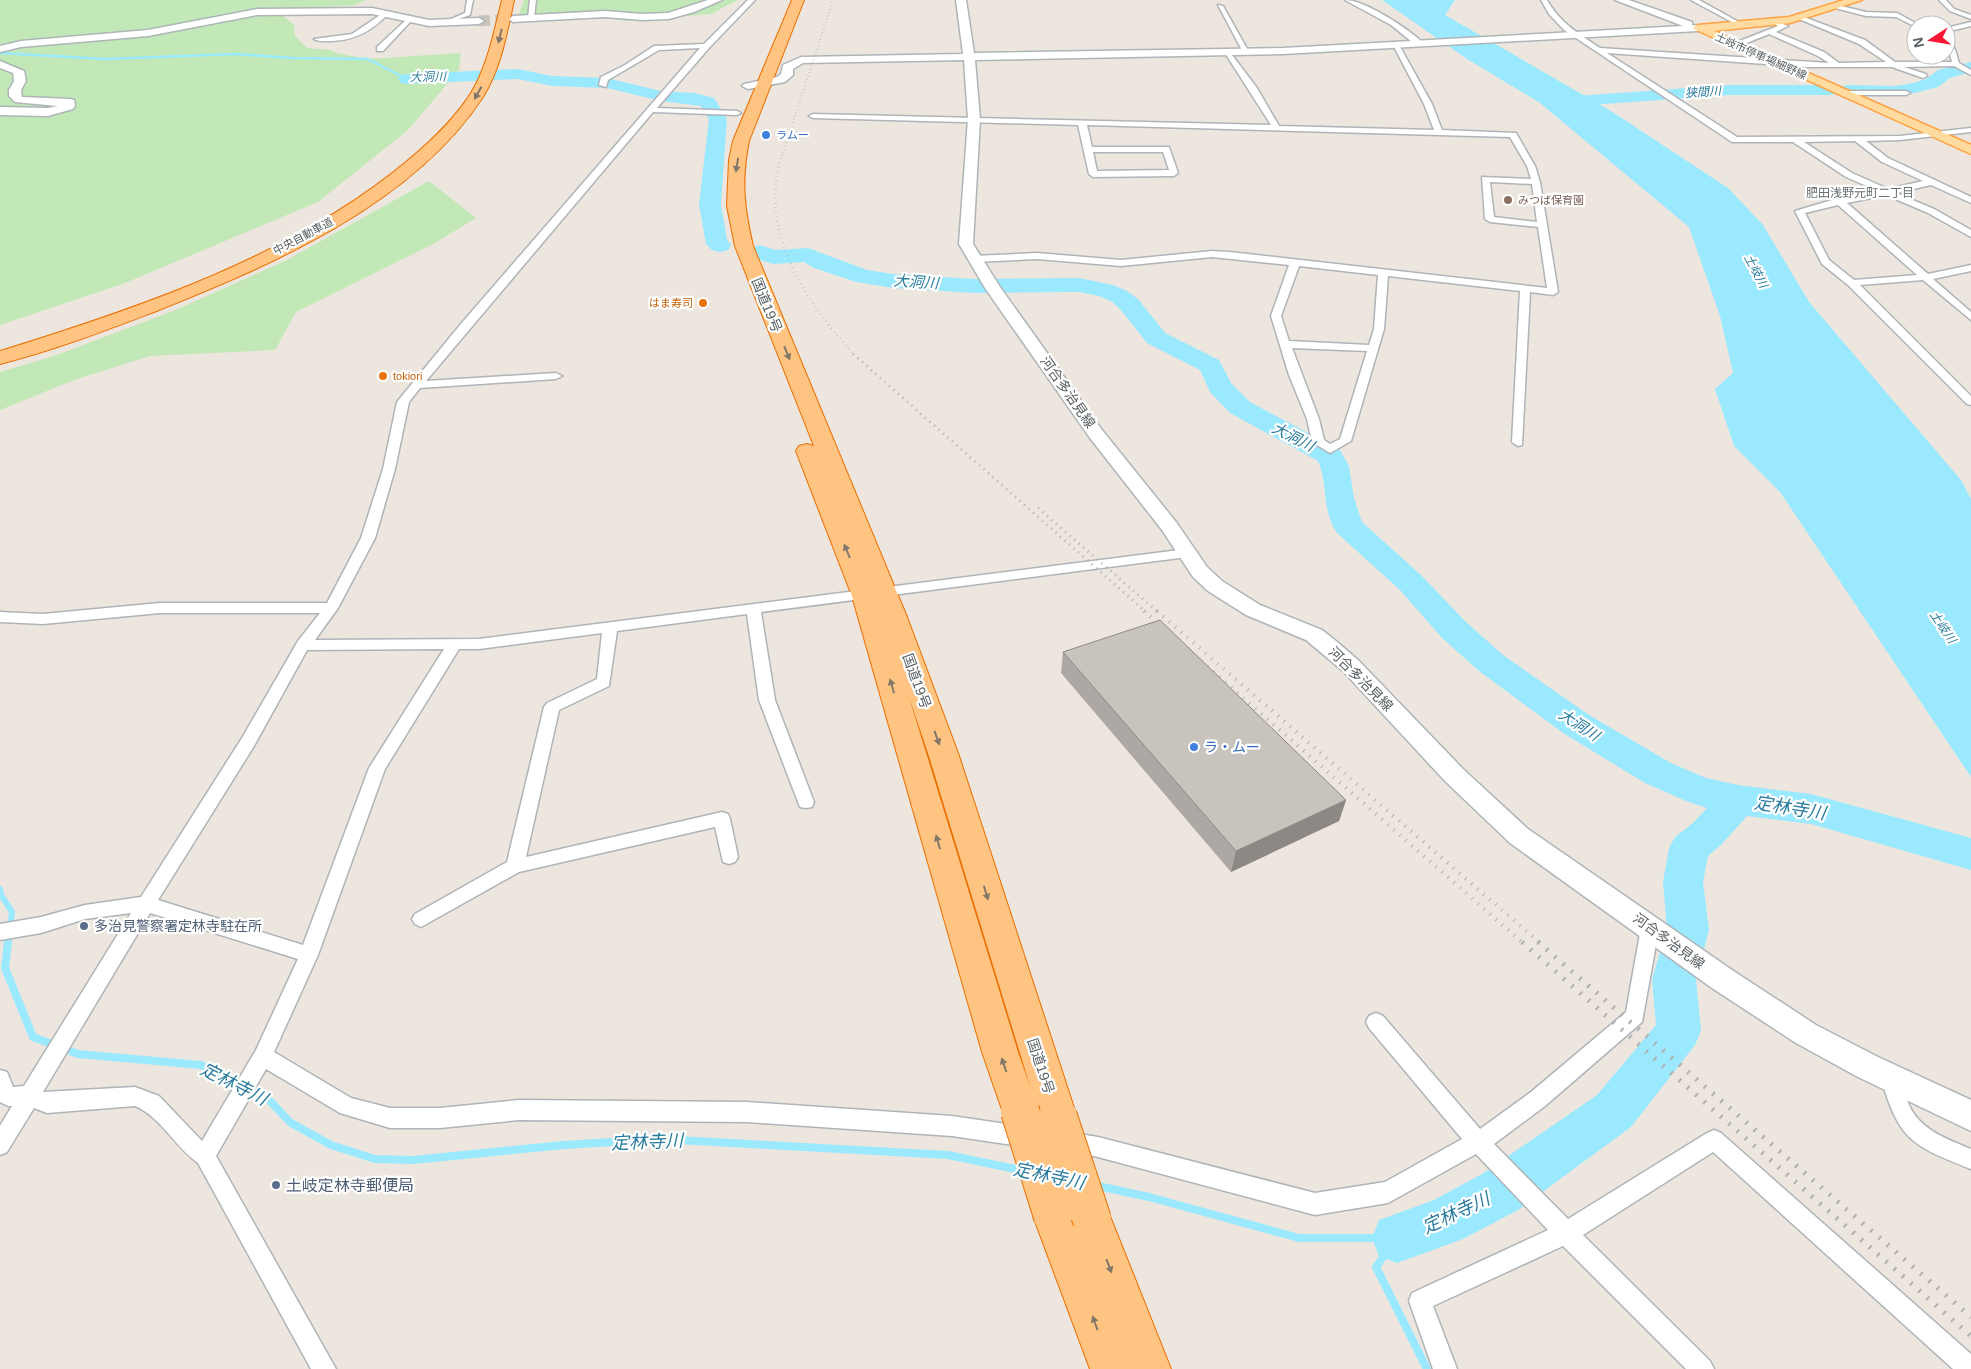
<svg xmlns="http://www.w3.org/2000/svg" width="1971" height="1369" font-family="Helvetica,'Noto Sans JP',sans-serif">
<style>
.green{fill:#c1e8b6}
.water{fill:#9be9ff}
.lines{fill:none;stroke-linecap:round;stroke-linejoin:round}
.stream-far2{stroke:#9be9ff;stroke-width:2.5}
.stream-far1{stroke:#9be9ff;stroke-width:6}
.stream{stroke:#9be9ff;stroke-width:8}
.river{fill:#9be9ff;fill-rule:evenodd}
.secondary-tunnel{stroke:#c8c4bf;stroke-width:11;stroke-dasharray:11 5.5;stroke-linecap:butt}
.street-casing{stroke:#afb4b8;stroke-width:3}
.secondary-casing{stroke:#aeb5b8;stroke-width:3}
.primary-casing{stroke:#ffa244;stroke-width:3}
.highway-casing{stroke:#ea6f00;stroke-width:2}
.street{fill:#fff;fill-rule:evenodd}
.secondary{fill:#fff;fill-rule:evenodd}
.primary{fill:#ffdba0;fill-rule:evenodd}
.highway{fill:#ffc482;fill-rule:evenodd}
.rail-far4{stroke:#afb0b1;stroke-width:2;stroke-dasharray:0.5 3;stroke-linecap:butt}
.rail-far3{stroke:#afb0b1;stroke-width:2.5;stroke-dasharray:0.5 4;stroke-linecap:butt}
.rail-far2{stroke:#afb0b1;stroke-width:3;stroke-dasharray:1 5;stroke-linecap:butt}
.rail-far1{stroke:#afb0b1;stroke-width:4;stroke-dasharray:1 7;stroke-linecap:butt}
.rail{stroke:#afb0b1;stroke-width:5;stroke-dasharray:2 9;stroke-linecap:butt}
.highway-bridge-casing{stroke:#ea6f00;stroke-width:40;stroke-linecap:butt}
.highway-bridge{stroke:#ffc482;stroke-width:38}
.wall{fill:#ada8a3}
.shaded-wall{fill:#8d8884}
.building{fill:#c9c3bd;stroke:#8d8884}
.oneway{fill:#817869}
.shop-dot{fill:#3f7fe0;stroke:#fff;stroke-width:2}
.education-dot{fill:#8d6e63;stroke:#fff;stroke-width:2}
.food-dot{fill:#e8710a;stroke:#fff;stroke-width:2}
.service-dot{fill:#5c6f8a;stroke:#fff;stroke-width:2}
.labels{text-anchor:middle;stroke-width:4.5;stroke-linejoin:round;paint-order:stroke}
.far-street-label{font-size:11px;fill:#575e61;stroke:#fff}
.far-shop-label{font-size:11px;fill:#366cbe;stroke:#fff;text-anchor:start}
.far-education-label{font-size:11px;fill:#785e54;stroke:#fff;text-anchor:start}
.far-food-label{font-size:11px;fill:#c56008;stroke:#fff;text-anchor:end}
.far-water-label{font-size:12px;font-style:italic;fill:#2a7c9e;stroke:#fff}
.far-neighbourhood-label{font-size:12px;fill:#687073;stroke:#fff}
.street-label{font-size:14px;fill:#575e61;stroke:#fff}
.shop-label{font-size:14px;fill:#366cbe;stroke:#fff;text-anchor:start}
.service-label{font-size:14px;fill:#4e5e75;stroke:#fff;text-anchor:start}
.water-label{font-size:15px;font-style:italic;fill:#2a7c9e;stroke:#fff}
.near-service-label{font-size:16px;fill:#4e5e75;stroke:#fff;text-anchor:start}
.near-water-label{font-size:18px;font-style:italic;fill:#2a7c9e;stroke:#fff}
</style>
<rect width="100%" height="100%" fill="#ede6de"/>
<path class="green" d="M0,0H366L355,5L290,9L282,15L294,25L295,36L307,48L331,50L336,53L368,59L461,53L459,70L408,130L318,202L125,283L0,325Z
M524,0H738L711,14L628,21L559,13L519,14Z
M429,181L476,218L435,243L296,312L275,350L150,356L74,380L0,410V372L54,356L173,311L285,261Z"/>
<path class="water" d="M1382,0H1455L1445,15L1611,111L1728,188L1763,225L1809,302L1961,480L1971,499V777L1780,492L1734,446L1715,389L1733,373L1720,316L1689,227L1540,103L1467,59Z"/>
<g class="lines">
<path class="stream-far2" d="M0,53L105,59L236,54L292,58L368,59L407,79"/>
<path class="stream-far1" d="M0,889L1,895L12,912L8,943"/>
<path class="stream" d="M8,942L5,968L33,1037L78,1054L201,1065L265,1096L291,1123L331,1145L375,1159L413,1160L564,1145L660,1139L948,1155L1025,1171
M1093,1185L1149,1197L1299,1238H1397
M1397,1238L1376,1267L1427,1369"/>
<path class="river" d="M1971,62V72L1950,78L1938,87L1915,93L1895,96L1849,95L1843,94L1840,90L1843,86L1849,85L1895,86L1913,83L1926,79L1938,70Z
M518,69L552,76L607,78L661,91L695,93L714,98L727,119L721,204L727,240L731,245L728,250L720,252L712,250L706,244L699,204L709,119L701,106L661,101L607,88L552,86L518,79L407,84L401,83L398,79L401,75L407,74Z
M1729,85H1829L1835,86L1838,90L1835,94L1829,95H1729L1577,106L1571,105L1568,101L1571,97L1577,96Z
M760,245L776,250L808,248L867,270L893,274L975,279L1079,278L1113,285L1127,291L1138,299L1165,333L1219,360L1231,383L1250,402L1340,450L1349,466L1354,498L1362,522L1422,576L1466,622L1503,655L1589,715L1671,763L1706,778L1738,785L1811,794L1971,838V870L1811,824L1747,816L1721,845L1708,856L1703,882L1709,930L1696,979L1701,1031L1695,1045L1631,1127L1518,1210L1463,1239L1397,1263L1379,1256L1372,1238L1379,1220L1434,1200L1482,1174L1597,1095L1656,1025L1652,979L1667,930L1663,882L1669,848L1675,837L1693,823L1707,808L1686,801L1645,783L1563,733L1479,671L1442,638L1400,590L1337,533C1321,509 1328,482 1318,461L1230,413L1210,392L1200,370L1147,343L1120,309L1111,301L1099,296L1079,292L975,293L893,288L856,282L814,268L804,262L774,264L766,262L752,257L749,252L752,247Z"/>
<path class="secondary-tunnel" d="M479,21L513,19"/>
<g class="street-casing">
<path id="street" d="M467,0H473L470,15L444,24V22L465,13Z
M530,0H536L534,18L531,20L528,18Z
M748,0H755L709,48L657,108L737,111L741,113L737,115L653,112L426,381L556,373L562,376L556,379L420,388L409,402L395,469L375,538L338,608L315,640L479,639L1187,549L1194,553L1187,557L761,612L775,700L814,802L812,807L806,808L800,807L798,802L759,700L747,614L617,631L609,686L559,710L526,857L722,812L728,814L730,819L738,857L735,862L729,864L723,862L715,827L519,872L421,927L415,924L412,919L415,914L507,862L544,707L547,703L597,679L602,633L479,649H459L385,769L318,955L274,1052L351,1098L390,1108H440L519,1100L747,1102L952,1116L1027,1127L1034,1130L1037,1137L1034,1144L1027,1147L952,1136L747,1122L519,1120L440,1128H390L340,1113L266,1069L216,1156L336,1369H311L198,1163C175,1147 160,1116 135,1106L47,1113L34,1108L7,1152L0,1155V1126L12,1106H8L0,1102V1070L7,1072L13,1087L24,1086L131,913L85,919L41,933L0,940V924L41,917L85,905L141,897L242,738L298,641L320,613H160L43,624L0,622V612L43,614L160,603H327L361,538L383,469L397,402L460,325L700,48L659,50L608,80L606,87L599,85L601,77L625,65L654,46L704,44ZM444,649L369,768L303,945L158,900L254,746L307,650ZM150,913L298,959L256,1050L202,1141L159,1096L135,1087L43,1092Z
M1345,0C1365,0 1409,29 1424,44L1417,46L1391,25Z
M1541,0H1547C1560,23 1579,34 1600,48L1829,63L1818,56L1769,34L1739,46L1732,44L1778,26L1773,23L1776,21L1788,26L1776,32L1824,52L1839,63L1886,62L1859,44L1799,19L1801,16L1865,40L1895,62H1952L1946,39C1955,43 1956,54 1959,63L1971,70V75L1954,66L1904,67L1926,74L1927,76L1923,78L1892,67H1808L1607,53L1737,137L1900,136L1971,128V132L1900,140L1866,141L1888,158L1971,197V203L1931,185L1896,193L1934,209L1971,230V237L1928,213L1886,195L1847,203L1928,274L1971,265V271L1933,279L1971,312V320L1923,280L1860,285L1971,396V405L1967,404L1848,285L1822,264L1795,211L1839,198L1878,191L1846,177L1793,142H1732L1564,30L1549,14ZM1855,141L1882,162L1923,181L1888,189L1852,173L1804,142ZM1838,205L1917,275L1854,280L1829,260L1805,213Z
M1691,0H1699L1746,26L1741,27Z
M1939,0H1946L1954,9L1971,15V19L1950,11Z
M1218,5L1223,6L1250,54L1243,52Z
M1837,5L1866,12L1897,13L1919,25L1914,26L1896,17L1866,16L1835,8Z
M383,13L388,14C372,31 354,41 329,41C324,41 319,42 314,39L352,34Z
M407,19L412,20L383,51H377V47Z
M1971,22V26L1946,32V28Z
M1392,43L1399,45L1432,104L1442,130L1516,133L1535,166L1540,182L1558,292L1553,295L1530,292L1522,445L1518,446L1512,442L1520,291L1388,276L1384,329L1351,441L1330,453L1312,442L1307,419L1289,375L1271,316L1289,265L1212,257L1121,266L1037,259L974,262L969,259L974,256L1037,253L1121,260L1212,251L1230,252L1547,288L1538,227L1490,222L1485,219L1482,177L1531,179L1527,166L1510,137L1087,125L1092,147H1169L1178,173L1174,176L1093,177L1089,174L1078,125L813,118L809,116L813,114L1271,125L1225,53L1229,51L1257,88L1279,126L1434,130L1424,104ZM1093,152H1163L1169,170L1097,171ZM1490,182L1532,184L1537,222L1494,217ZM1299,266L1378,275L1374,329L1369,345L1289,341L1281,316ZM1292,348L1367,351L1340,439L1330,444L1324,440L1319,419Z
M1846,91H1906L1910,93L1906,95H1843L1842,93Z
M1650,920L1656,923L1659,928L1642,1022L1545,1106L1494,1144L1568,1219L1707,1133L1714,1130L1721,1133L1971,1354V1369H1953L1713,1152L1583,1235L1710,1361L1714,1369H1686L1563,1246L1433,1306L1457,1369H1433L1409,1301L1412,1293L1548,1230L1476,1154L1388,1203L1315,1215L1098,1157L1060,1149L1057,1142L1060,1135L1067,1132L1098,1137L1315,1193L1385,1182L1462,1139L1369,1028L1366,1022L1369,1016L1376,1013L1383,1016L1480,1129L1531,1092L1626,1012L1641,928L1644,923Z
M1891,1069L1898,1071C1903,1082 1905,1094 1909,1105C1920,1130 1947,1139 1971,1149V1169C1913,1146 1899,1141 1881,1078L1884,1071Z"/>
</g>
<g class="secondary-casing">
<path id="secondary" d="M708,0H722L694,12L669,19L642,20L605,17L513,22L508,19L513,16L605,11L642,14L668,13Z
M956,0H966L974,53L1283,48L1683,26L1615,0H1629L1692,22V25L1702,26V30L1698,31L1283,54L975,60L980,119L973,244L1000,287L1102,430L1176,522L1207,567L1222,581L1260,605L1322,630L1336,641L1359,661L1463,769L1528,829L1732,970L1816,1025L1878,1057L1971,1100V1131L1858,1077L1796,1043L1712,988L1510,843L1445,781L1343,671L1306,640L1246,615L1208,591L1193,577L1162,530L1090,438L985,288L959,244L968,119L964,60L803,63L793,69V75L785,82L748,89L742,86L744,84L777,77L781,74L783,65L801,57L963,54Z
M372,8L429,20L479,18L484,21L479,24L429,26L372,14L257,15L148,36L21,47L0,52V46L21,41L148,30L257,9Z
M0,61L24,71L26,81L21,90L22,97L70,99L74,100L75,106L73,109L48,116L0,115V107L48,108L57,106L15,102L9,96V90L14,81L13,73L0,68Z"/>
</g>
<g class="primary-casing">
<path id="primary" d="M1844,0H1862L1790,23L1714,31L1971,145V154L1692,28L1698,25L1789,17Z"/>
</g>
<g class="highway-casing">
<path id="highway" d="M502,0H514C507,33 501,68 483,97C412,205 270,266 154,312C104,331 52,351 0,364V351C139,308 293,256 406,162C430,142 454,120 471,93C488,65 494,31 502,0Z
M792,0H804L749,141C741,181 744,207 753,246L907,617L958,753L1077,1117L1071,1130L1058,1135L1045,1130L1038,1112L1033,1124L1020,1129L1007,1124L982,1052L852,596L796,451L799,446L807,444L814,446L735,246L727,206L729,160L733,141ZM908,694L928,753L1031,1089L1018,1052Z
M1053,1196L1067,1202L1073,1217L1078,1206L1092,1200L1106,1206L1171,1369H1090L1033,1216L1039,1202Z"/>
</g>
<use href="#street" class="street"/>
<use href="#secondary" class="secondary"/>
<use href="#primary" class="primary"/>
<use href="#highway" class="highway"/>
<path class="rail-far4" d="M782,156L833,0"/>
<path class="rail-far3" d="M782,154C757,232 805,300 854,355"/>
<path class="rail-far2" d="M853,354L1146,612
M1038,508L1158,612"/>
<path class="rail-far1" d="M1144,611L1167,631
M1157,611L1540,943
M1201,661L1523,943"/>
<path class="rail" d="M1522,942L1971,1336
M1538,942L1971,1317"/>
<g class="highway-bridge-casing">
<path id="highway-bridge" d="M1020,1111L1053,1216
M1058,1117L1092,1220"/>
</g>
<use href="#highway-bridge" class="highway-bridge"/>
</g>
<path class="wall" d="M1063,652L1346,800L1339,821L1231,872L1061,673Z"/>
<path class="shaded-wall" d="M1346,800L1339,821L1231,872L1236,851Z"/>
<path class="building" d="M1160,620L1346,800L1236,851L1063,652Z"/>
<defs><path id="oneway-solid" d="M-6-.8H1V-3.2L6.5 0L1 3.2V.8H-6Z" transform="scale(1.25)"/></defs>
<g class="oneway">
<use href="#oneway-solid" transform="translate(500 36) rotate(104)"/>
<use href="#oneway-solid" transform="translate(478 93) rotate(119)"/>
<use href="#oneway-solid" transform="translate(737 165) rotate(99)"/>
<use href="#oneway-solid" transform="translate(787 353) rotate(68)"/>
<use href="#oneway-solid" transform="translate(847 551) rotate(-112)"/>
<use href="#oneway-solid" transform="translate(892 686) rotate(-106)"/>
<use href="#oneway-solid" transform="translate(937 738) rotate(70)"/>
<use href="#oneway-solid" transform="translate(938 842) rotate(-106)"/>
<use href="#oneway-solid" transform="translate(986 893) rotate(73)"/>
<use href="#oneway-solid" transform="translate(1004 1065) rotate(-109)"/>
<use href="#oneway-solid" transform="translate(1109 1266) rotate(69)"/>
<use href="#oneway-solid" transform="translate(1095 1323) rotate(-110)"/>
</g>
<g class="shop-dot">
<circle cx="766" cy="135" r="5"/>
<circle cx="1194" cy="747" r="5"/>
</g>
<circle class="education-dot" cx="1508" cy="200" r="5"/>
<g class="food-dot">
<circle cx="703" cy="303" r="5"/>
<circle cx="383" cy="376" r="5"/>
</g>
<g class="service-dot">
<circle cx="84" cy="926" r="5"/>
<circle cx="276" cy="1185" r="5"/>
</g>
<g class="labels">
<g class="far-street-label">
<text transform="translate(1761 56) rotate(24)" y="4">土岐市停車場細野線</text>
<text transform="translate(303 236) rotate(-28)" y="4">中央自動車道</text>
</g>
<g class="far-shop-label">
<text x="776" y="139">ラムー</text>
</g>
<g class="far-education-label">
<text x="1518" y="204">みつば保育園</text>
</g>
<g class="far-food-label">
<text x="693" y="307">はま寿司</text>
<text x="393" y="380" text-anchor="start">tokiori</text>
</g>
<g class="far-water-label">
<text transform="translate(428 77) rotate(-1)" y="4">大洞川</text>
<text transform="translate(1703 92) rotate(-4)" y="4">狭間川</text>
<text transform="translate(1756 271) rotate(62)" y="4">土岐川</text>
<text transform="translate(1943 627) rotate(56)" y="4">土岐川</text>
</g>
<g class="far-neighbourhood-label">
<text x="1860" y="197">肥田浅野元町二丁目</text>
</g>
<g class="street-label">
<text transform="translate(767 305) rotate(68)" y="5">国道19号</text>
<text transform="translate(1068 392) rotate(55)" y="5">河合多治見線</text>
<text transform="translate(1361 679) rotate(45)" y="5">河合多治見線</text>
<text transform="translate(917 681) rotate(70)" y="5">国道19号</text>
<text transform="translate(1669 941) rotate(36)" y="5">河合多治見線</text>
<text transform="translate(1041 1066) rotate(72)" y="5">国道19号</text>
</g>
<g class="shop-label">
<text x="1204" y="752">ラ・ムー</text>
</g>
<g class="service-label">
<text x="94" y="931">多治見警察署定林寺駐在所</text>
</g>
<g class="water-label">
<text transform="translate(916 282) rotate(4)" y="5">大洞川</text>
<text transform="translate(1293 437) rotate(27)" y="5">大洞川</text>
<text transform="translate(1579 725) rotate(33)" y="5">大洞川</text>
</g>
<g class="near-service-label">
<text x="286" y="1191">土岐定林寺郵便局</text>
</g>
<g class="near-water-label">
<text transform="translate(1790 808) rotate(9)" y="6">定林寺川</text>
<text transform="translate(234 1084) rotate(27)" y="6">定林寺川</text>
<text transform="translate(647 1142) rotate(-2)" y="6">定林寺川</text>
<text transform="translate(1049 1176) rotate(12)" y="6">定林寺川</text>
<text transform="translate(1456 1213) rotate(-25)" y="6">定林寺川</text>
</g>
</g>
<g transform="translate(1931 40) rotate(258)"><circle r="24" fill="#ffffff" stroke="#bcbfc0"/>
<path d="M0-4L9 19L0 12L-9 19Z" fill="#fa1635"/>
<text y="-8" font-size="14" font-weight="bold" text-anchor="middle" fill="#575e61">N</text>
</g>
</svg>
